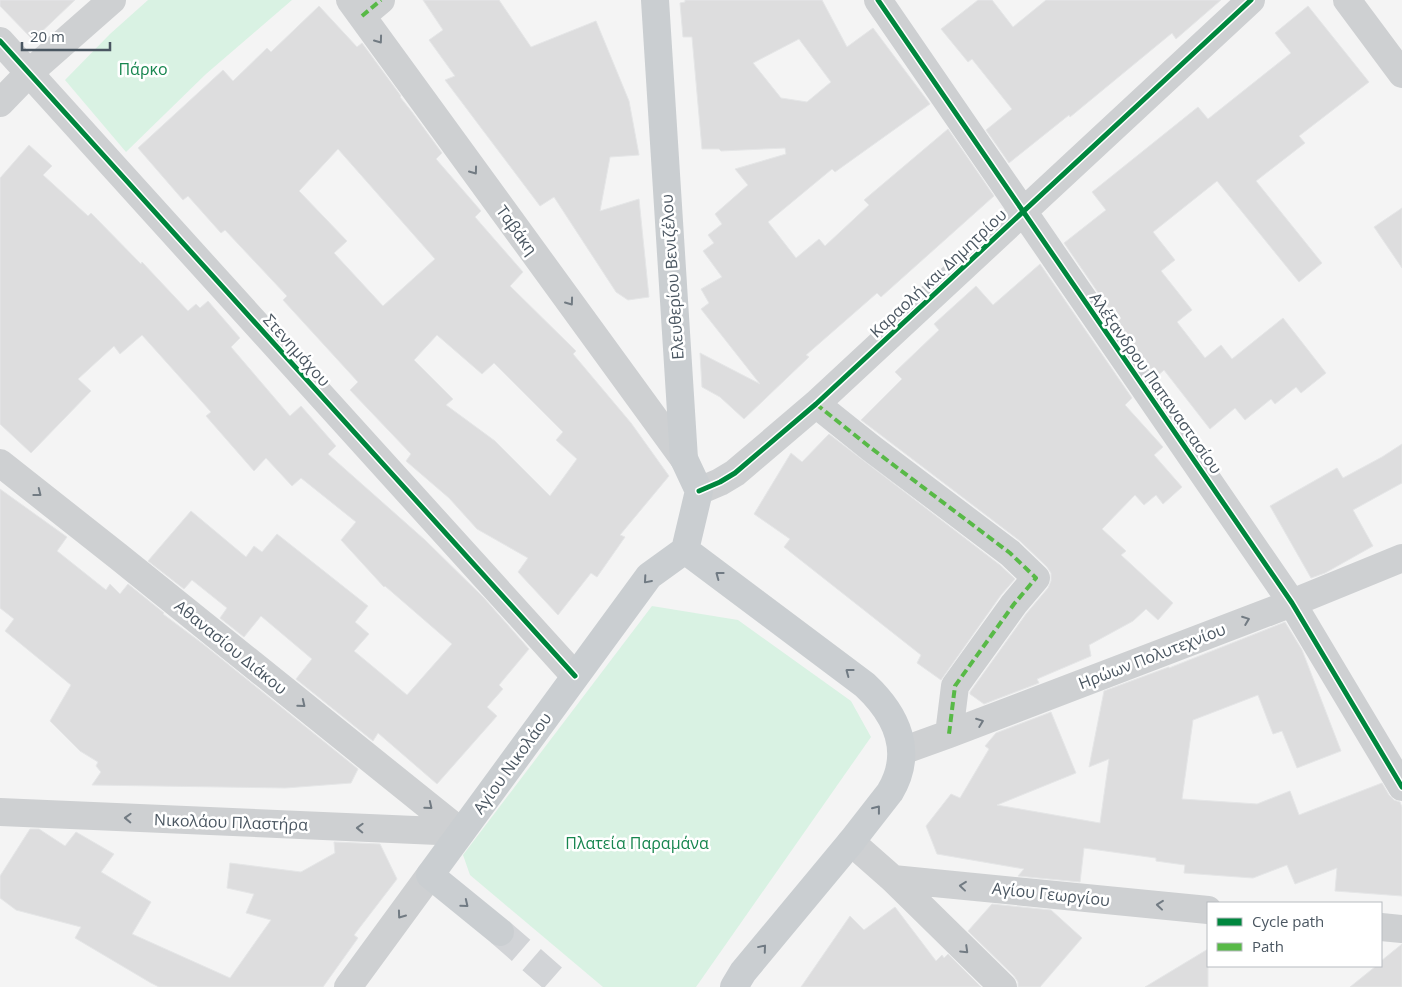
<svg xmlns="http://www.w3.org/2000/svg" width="1402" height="987" font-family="'Open Sans',sans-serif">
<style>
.green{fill:#d9f2e3}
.building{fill:#ddddde;stroke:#e5e6e7;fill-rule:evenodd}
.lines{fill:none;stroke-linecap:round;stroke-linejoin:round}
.major-tunnel{stroke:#d2d4d7;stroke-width:28;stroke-dasharray:28 14;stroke-linecap:butt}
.minor{stroke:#ced0d2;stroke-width:28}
.major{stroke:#caced1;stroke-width:28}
.quiet{stroke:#58b947;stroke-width:4;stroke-dasharray:8 4;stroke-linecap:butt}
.cycleway-casing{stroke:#fff;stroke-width:8}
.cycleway{stroke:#00873e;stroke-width:5}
.oneway{stroke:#727b83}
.oneway2{stroke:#707a83}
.labels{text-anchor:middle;stroke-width:5;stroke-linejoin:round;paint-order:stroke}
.park-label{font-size:16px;fill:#17864f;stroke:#fff}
.street-label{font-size:16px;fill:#4a5661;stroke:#fff}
</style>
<rect width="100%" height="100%" fill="#f4f4f4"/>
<path class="green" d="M148,0H292L206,74L126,152L65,80L110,34Z
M652,606L738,620L851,701L871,737L696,987H603L470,875L463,855Z"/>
<path class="building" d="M0,0H75L33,40L0,6Z
M423,0H499L531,47L596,21L629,101L639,155L610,157L600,211L639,199L649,297L628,300L616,292L554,197L540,206L445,80L455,76L429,40L443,30Z
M685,0H822L847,47L873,28L930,104L835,172L832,169L768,222L796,258L819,239L825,246L869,205L864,200L948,129L994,196L881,297L877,293L806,355L809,357L744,419L720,397L702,387L700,353L760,384L701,309L709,303L701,289L722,277L703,251L714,243L708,235L722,224L715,214L748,185L735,169L786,154L785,148L721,151L719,149H702L692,37H683L680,3L685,2ZM799,39L831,82L807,102L781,98L753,63Z
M978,0H992L1013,27L1046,0H1221L1176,39L1172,33L1070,117L1069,115L1009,163L986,130L1012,109L972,59L968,62L941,29Z
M319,6L357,47L362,43L401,96L400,97L412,112L442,153L436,159L481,211L475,217L523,272L510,286L576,351L573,354L631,423L669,476L620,535L625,537L597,577L591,573L558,615L518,572L528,558L477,529L449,498L406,461L411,454L350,390L358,382L283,300L287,296L225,230L221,233L188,196L183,200L138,148L223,70L233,81L267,48L271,52ZM338,149L435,259L383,306L334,253L347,241L299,191ZM437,335L482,374L494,363L563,432L556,440L577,459L550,496L495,441L446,405L453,399L414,360Z
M1308,6L1369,82L1299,136L1305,143L1256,181L1322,263L1299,282L1217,181L1153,232L1175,260L1161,271L1192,310L1177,322L1205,358L1221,345L1232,359L1283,318L1326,373L1301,393L1296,387L1275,404L1271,399L1245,420L1235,408L1210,429L1164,370L1156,377L1064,243L1106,210L1092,192L1198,107L1208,119L1291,53L1275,33Z
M29,145L52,166L43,175L88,216L91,213L141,264L142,262L188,311L196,304L200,308L208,301L240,338L231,347L290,416L301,406L336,446L328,454L425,540L484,598L529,649L499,685L503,689L487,707L497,716L437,784L378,733L373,741L296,679L312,659L261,616L244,637L220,618L227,608L192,580L184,589L148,561L191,511L246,557L254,546L262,552L277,534L368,606L355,622L369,634L354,651L407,695L452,644L385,586L384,587L341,540L356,522L301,478L292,486L266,458L254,471L206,416L211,412L142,335L120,354L114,346L78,379L91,391L31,453L0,424V178Z
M1402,208V268L1374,227Z
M1040,264L1132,398L1125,405L1163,447L1154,455L1182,487L1163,504L1156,495L1144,505L1135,495L1102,529L1126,551L1121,555L1173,603L1158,620L1146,609L1133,621L1089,645L1091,656L1037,679L1039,683L984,704L970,694V692L1026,614L1048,588L1051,581V573L1047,567L1020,541L861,420L902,379L895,372L939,330L934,324L976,286L993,305Z
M829,434L1000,565L1015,579L1001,595L941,680L917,663L921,655L784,547L790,539L754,514L791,453L802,462Z
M1402,444V483L1353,510L1373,546L1325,573L1311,578L1270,506L1337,468L1343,478L1382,457Z
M0,489L67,537L57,551L106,590L110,584L120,594L128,584L164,613L163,614L203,644L358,769L351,783L285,788L92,785L101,772L96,766L98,762L80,751L50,721L71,685L5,631L14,619L0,608Z
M1285,622L1302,650L1341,751L1297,768L1282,731L1273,734L1258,695L1193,720L1182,799L1257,804L1290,791L1299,815L1382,783L1389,795L1394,800L1400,802L1402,807V896L1335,891L1337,868L1295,884L1287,865L1253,878L1184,873L1185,865L1156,861V858L1084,848L1080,882L1018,876L1024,869L937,854L926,826L951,794L960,798L989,749L985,746L996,733L1051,712L1076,773L997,805L1100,823L1109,759L1089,767L1104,691L1169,667V668Z
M30,829H39L65,846L76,832L114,854L101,872L151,902L132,934L230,978L271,920L246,913L254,894L227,888L230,863L301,872L335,853L334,842L380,844L397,879L354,935L358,938L323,987H159L151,983L75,938L81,927L16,910L0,898V876Z
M992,904L1051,910L1082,938L1040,987H1018V982L1014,976L968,931Z
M895,907L936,961L942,955L944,958L948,954L981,987H801L850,916L864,930Z
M1402,944V987H1350L1376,966H1381V961Z
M1208,949V987H1145Z"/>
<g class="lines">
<path class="major-tunnel" d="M500,932L563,987"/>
<path class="minor" d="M350,0L684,459
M878,0L1292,603L1402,787
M1347,0L1402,74
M362,16L381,0
M0,41L575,676
M0,103L29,73L112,0
M816,404L871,448L1010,553L1036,578L1014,604L955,686L949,734
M0,463L119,557L461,832
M699,491L720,482L735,473L816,404L1251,0
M902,751L949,734L1292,603L1402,558
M0,812L461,832
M851,842L893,879L1003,987
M893,879L1208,910
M1381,927L1402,929
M348,987L430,875"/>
<path class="major" d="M655,0L684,459L699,491L685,550
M685,550L865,685C897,715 914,752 890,792L851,842L743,972L734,987
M500,932L430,875L649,576L685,550"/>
<path class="quiet" d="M362,16L381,0
M816,404L871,448L1010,553L1036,578L1014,604L955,686L949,734"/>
<g class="cycleway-casing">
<path id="cycleway" d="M878,0L1292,603L1402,787
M0,41L575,676
M699,491L720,482L735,473L816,404L1251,0"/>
</g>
<use href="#cycleway" class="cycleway"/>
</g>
<defs><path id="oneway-chevron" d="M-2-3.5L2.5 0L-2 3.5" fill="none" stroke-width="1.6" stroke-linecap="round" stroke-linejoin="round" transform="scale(1.25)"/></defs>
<g class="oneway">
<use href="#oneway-chevron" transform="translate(379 40) rotate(54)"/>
<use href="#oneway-chevron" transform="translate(474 171) rotate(54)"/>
<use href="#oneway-chevron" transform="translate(570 302) rotate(54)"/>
<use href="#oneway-chevron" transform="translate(38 493) rotate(38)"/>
<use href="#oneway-chevron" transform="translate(1246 620) rotate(-21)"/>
<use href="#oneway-chevron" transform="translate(302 704) rotate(39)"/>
<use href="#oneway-chevron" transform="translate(980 722) rotate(-21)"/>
<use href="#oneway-chevron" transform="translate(429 806) rotate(39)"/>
<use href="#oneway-chevron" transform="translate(128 818) rotate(-178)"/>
<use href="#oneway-chevron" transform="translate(360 828) rotate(-178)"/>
<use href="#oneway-chevron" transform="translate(963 886) rotate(-174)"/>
<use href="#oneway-chevron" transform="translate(1160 905) rotate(-174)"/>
<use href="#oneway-chevron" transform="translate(401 915) rotate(126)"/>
<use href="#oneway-chevron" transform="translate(965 950) rotate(44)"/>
</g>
<g class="oneway2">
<use href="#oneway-chevron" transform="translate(719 575) rotate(-143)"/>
<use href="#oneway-chevron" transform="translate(647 580) rotate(131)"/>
<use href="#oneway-chevron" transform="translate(849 672) rotate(-143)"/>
<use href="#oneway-chevron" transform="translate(877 809) rotate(-52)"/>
<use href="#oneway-chevron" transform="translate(465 904) rotate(39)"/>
<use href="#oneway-chevron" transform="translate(763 948) rotate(-50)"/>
</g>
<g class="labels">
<g class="park-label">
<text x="143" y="75">Πάρκο</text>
<text x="637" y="849">Πλατεία Παραμάνα</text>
</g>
<g class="street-label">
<text transform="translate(517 230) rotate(54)" y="6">Ταβάκη</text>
<text transform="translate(938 273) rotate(-43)" y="6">Καραολή και Δημητρίου</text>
<text transform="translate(672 277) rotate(-94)" y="6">Ελευθερίου Βενιζέλου</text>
<text transform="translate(297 350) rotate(48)" y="6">Στενημάχου</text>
<text transform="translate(1156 383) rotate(55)" y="6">Αλέξανδρου Παπαναστασίου</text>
<text transform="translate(231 647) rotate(39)" y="6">Αθανασίου Διάκου</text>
<text transform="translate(1152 656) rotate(-21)" y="6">Ηρώων Πολυτεχνίου</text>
<text transform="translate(512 763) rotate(-54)" y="6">Αγίου Νικολάου</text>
<text transform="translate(231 822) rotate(2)" y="6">Νικολάου Πλαστήρα</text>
<text transform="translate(1051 894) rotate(6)" y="6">Αγίου Γεωργίου</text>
</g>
</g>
<rect x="1207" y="902" width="175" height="65" fill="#ffffff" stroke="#b7bbc0"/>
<rect x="1217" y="918" width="25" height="8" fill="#00873e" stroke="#b7bbc0"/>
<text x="1252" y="927" font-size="15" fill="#4a5661">Cycle path</text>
<rect x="1217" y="943" width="25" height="8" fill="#58b947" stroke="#b7bbc0"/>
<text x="1252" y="952" font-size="15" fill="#4a5661">Path</text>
<path d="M22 42v8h88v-8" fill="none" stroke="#4a5661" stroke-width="2.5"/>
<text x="30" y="42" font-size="15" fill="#4a5661" stroke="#ffffff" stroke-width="4" paint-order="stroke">20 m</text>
</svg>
